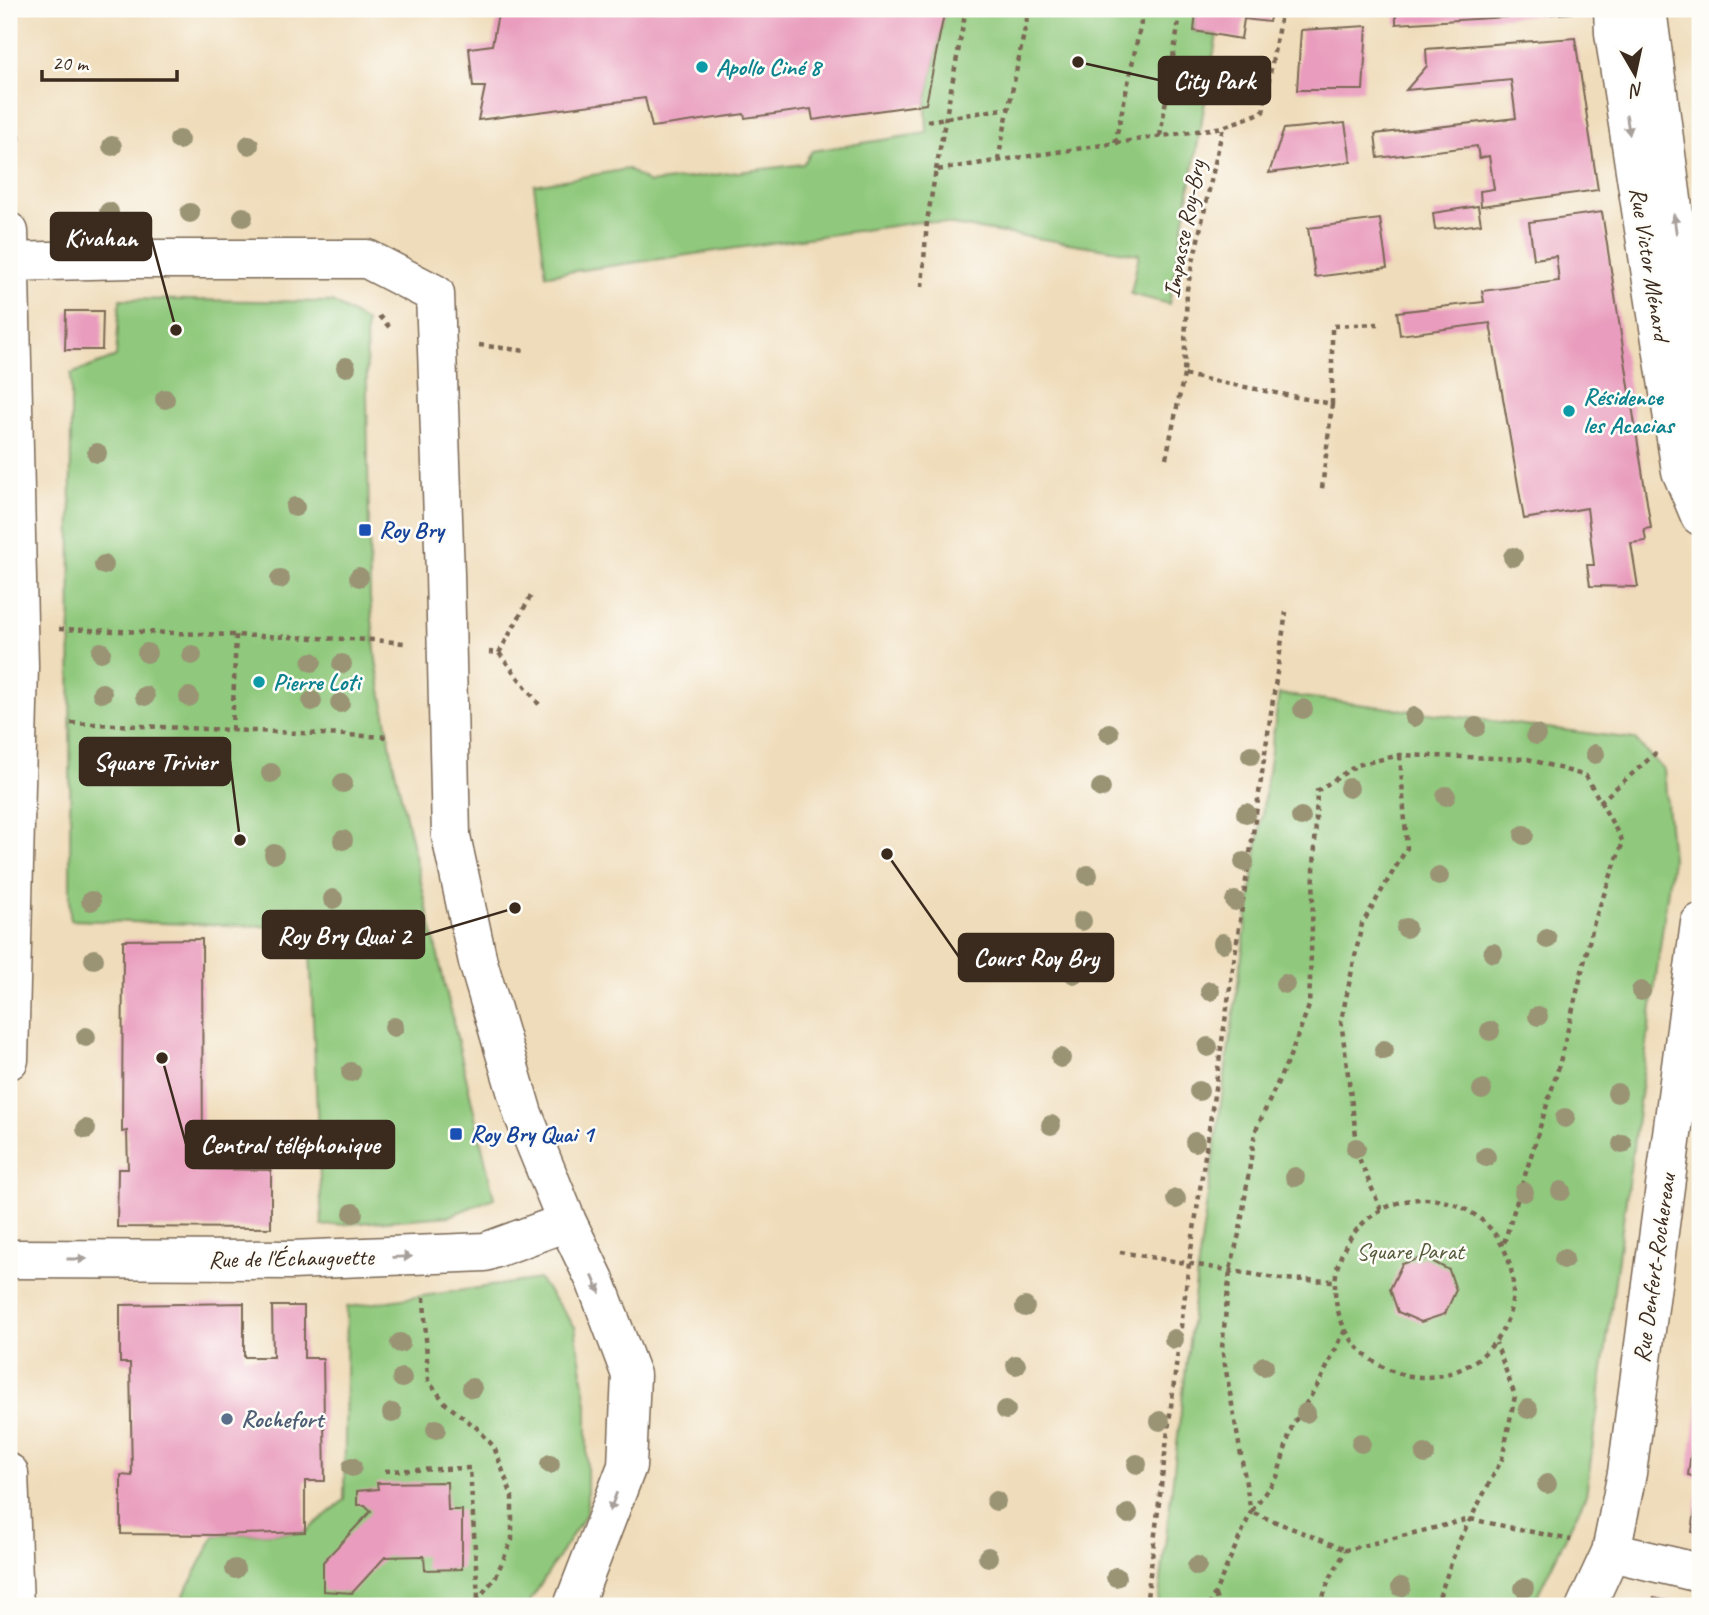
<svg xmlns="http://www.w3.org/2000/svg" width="1709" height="1615" font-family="Caveat,sans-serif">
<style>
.green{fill:#90c97d;stroke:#667a4e;stroke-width:2}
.building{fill:#e99cbd}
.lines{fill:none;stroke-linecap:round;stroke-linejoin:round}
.street-casing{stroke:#7a6855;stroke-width:41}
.primary-casing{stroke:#7a6855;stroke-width:41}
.path{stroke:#7a6855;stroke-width:4.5;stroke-dasharray:5 5;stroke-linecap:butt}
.street{stroke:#fff;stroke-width:38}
.primary{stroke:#fff;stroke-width:38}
.tree{fill:#9a9474}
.oneway{fill:#a79f9a}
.culture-dot{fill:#0f9aa8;stroke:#fdfcf7;stroke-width:2.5}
.transit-dot{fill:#1a4fb4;stroke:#fdfcf7;stroke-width:2.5}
.service-dot{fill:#5c6f8a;stroke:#fdfcf7;stroke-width:2.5}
.labels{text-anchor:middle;stroke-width:5;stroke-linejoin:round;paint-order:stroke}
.culture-label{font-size:24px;font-weight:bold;fill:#0d838f;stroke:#fdfcf7;text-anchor:start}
.street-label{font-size:24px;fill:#3b2a1e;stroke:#fdfcf7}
.transit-label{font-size:24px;font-weight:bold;fill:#164399;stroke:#fdfcf7;text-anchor:start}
.park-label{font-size:24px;fill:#545a3a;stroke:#fdfcf7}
.service-label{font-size:24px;font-weight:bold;fill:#4e5e75;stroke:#fdfcf7;text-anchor:start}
.leader{fill:none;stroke:#3b2a1e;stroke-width:2.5}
.callout-dot{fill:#3b2a1e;stroke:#fdfcf7;stroke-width:2.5}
.callout{fill:#3b2a1e;stroke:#3b2a1e;stroke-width:2.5}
.callout-label{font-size:26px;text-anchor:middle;font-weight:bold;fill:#fff}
</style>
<rect width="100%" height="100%" fill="#fdfcf7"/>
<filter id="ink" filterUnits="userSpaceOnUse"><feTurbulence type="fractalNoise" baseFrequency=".0143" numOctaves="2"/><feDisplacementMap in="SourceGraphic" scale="14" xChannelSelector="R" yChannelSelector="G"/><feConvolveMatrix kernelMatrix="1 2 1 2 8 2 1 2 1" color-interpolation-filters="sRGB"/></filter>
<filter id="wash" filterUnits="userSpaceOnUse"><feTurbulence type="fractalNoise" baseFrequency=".00686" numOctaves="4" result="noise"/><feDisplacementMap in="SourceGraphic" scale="28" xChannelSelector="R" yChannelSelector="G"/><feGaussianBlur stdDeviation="1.57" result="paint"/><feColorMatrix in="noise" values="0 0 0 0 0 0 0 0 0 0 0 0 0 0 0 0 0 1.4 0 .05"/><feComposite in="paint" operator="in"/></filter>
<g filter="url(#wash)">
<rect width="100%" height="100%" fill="#efdcba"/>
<path class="green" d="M945,9H1194L1196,11L1194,31L1217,35L1169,304L1131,294L1139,254L927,221L546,275L534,185L628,169L649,183L803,164L812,151L927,133L926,104Z
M120,299L332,302L366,322L370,598L376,660L393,761L494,1198L449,1216L322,1226L309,928L70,920L71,374L116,357Z
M1279,694L1634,739L1664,770L1672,859L1586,1495L1532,1606H1158L1198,1265Z
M539,1279L575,1327L587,1404V1512L527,1606H178L215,1535L305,1532L344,1500L347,1307Z"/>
<g id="blocks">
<path class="building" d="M499,9H945L926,104L813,120L811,109L745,118L744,114L652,127L645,98L478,120L485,87H473L469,48L492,45Z
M1190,9H1272L1269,22L1244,19L1241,39L1194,31L1196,11Z
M1396,9H1570L1571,13L1396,24Z
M1367,26L1363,90H1297L1301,30Z
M1575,38L1598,190L1481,206L1480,191L1494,189L1489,156L1479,158L1477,146L1378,158L1375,134L1516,118L1511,80L1406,90L1427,66L1426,49Z
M1345,123L1351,162L1269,173L1284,129Z
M1478,206L1481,224L1435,230L1433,213Z
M1602,212L1651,528L1644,529L1646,541L1631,543L1638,587L1590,586L1587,565H1594L1587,508L1524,519L1490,323L1400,335L1397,312L1484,302L1482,291L1559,281L1556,256L1534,259L1529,222Z
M1380,219L1387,268L1315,277L1308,228Z
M66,311H103L102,350H65Z
M202,939L203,1169L271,1170V1228L117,1227L118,1169H128L127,1131L122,1132L123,940Z
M1424,1257L1449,1270L1456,1290L1445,1314L1421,1322L1398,1312L1390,1289L1402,1264Z
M244,1303V1357H273L272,1306H304V1358H323L325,1481H305V1532L215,1535L121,1534V1475L132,1476L130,1363H120V1305Z
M1699,1395H1700V1478L1688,1475Z
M447,1482L448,1510H462V1569L425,1570L424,1556L385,1557L352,1593L323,1591V1562L371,1511L365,1505H357V1491L378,1489L377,1483Z
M1699,1483H1700V1534L1692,1532Z
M1654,1598L1685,1605V1606H1651Z"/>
</g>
</g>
<g filter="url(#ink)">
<use href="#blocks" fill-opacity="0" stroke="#7a6855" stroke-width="2"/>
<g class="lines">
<g class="street-casing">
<path id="street" d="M9,232L19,666L9,1060
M9,262L130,259H367L435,294L445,574L451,836L478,962L523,1114L567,1222L595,1280L631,1375L627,1466L573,1606
M9,1259L292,1260L485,1252L567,1222
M9,1473L14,1606
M1611,1552L1700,1573"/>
</g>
<g class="primary-casing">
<path id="primary" d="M1613,9L1614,33L1681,471L1700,516
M1647,9L1700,413
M1586,1606L1611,1552L1627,1473L1700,923"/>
</g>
<path class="path" d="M1282,9L1263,112L1223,127L1187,289L1184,375L1332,404L1322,489
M927,121L1009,108
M1160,136L1181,9
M9,138L21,137
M1115,143L1144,9
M998,160L1029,9
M936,170L966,9
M922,287L927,221L936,170L1223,127
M379,316L392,330
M479,345L526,351
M1332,404V326L1378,324
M1166,458L1184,375
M59,629L374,640L404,643
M489,652L499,653L533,592
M499,653L541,707
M71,723L390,737
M232,730L236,635
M1600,802L1657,752
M1335 1288a89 89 0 1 1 178 0a89 89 0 1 1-178 0Z
M1381,1210L1359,1158L1341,1021L1362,924L1407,848L1400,756
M1120,1252L1281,1279L1334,1281
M424,1297L428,1381L447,1405L477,1428L494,1447L512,1496V1540L495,1578L472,1606
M1345,1330L1320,1381L1292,1426L1277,1477L1251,1512L1346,1550
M385,1471L470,1468L478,1598
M1215,1595L1219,1606
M1146,1606L1189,1263L1286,612
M1209,1606L1251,1512L1222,1348L1230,1270L1240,1230L1255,1132L1290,1056L1309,1006L1317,791L1357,765L1400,755L1528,759L1586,776L1623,842L1594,922L1559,1066L1503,1246
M1320,1606L1329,1580L1346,1550L1470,1519L1571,1540
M1436,1606L1459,1541L1502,1459L1515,1396L1496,1343"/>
<use href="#street" class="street"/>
<use href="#primary" class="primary"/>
</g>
<g class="tree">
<circle cx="179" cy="140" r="10"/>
<circle cx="249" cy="145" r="10"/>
<circle cx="112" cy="146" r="10"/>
<circle cx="109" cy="212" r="10"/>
<circle cx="190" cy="213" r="10"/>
<circle cx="243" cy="217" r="10"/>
<circle cx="346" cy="367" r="10"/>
<circle cx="165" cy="399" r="10"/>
<circle cx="97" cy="453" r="10"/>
<circle cx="295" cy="507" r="10"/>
<circle cx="1513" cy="557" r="10"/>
<circle cx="104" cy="565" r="10"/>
<circle cx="359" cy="577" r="10"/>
<circle cx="280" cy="579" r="10"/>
<circle cx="101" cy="652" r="10"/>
<circle cx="147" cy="653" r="10"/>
<circle cx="192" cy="655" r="10"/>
<circle cx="312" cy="662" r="10"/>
<circle cx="342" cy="664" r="10"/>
<circle cx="102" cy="693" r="10"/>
<circle cx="145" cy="696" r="10"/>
<circle cx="189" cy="697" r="10"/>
<circle cx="312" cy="701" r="10"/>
<circle cx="340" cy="703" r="10"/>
<circle cx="1303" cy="709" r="10"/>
<circle cx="1414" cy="717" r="10"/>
<circle cx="1476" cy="727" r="10"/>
<circle cx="1109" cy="733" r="10"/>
<circle cx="1536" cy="735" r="10"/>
<circle cx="1595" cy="754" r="10"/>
<circle cx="1251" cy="755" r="10"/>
<circle cx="271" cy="773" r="10"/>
<circle cx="343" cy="783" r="10"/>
<circle cx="1101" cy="788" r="10"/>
<circle cx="1349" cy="788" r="10"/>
<circle cx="1446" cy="796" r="10"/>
<circle cx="1246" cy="813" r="10"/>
<circle cx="1301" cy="817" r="10"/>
<circle cx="1524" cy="835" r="10"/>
<circle cx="343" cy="840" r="10"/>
<circle cx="274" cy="854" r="10"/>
<circle cx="1244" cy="862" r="10"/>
<circle cx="1088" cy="875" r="10"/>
<circle cx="1439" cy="876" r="10"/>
<circle cx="333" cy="899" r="10"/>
<circle cx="91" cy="901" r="10"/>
<circle cx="1235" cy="901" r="10"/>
<circle cx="1082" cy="921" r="10"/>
<circle cx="1406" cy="928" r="10"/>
<circle cx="1547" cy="939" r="10"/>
<circle cx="1223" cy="943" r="10"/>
<circle cx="1493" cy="953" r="10"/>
<circle cx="94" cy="959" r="10"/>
<circle cx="1074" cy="974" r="10"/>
<circle cx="1285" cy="984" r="10"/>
<circle cx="1210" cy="991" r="10"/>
<circle cx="1641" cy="991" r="10"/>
<circle cx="1538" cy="1016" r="10"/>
<circle cx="394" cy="1027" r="10"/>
<circle cx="1490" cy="1031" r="10"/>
<circle cx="86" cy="1037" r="10"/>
<circle cx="1208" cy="1047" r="10"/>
<circle cx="1384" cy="1050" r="10"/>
<circle cx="1061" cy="1058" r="10"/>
<circle cx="351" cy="1072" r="10"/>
<circle cx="1482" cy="1090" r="10"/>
<circle cx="1199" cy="1091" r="10"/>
<circle cx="1617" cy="1093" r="10"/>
<circle cx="1565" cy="1118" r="10"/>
<circle cx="1051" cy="1125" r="10"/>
<circle cx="86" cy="1129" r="10"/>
<circle cx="1195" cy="1142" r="10"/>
<circle cx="1622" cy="1144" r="10"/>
<circle cx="1356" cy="1148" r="10"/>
<circle cx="1486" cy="1157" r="10"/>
<circle cx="1295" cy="1177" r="10"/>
<circle cx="1561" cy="1191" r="10"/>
<circle cx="1524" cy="1192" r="10"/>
<circle cx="1176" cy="1199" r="10"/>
<circle cx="353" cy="1213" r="10"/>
<circle cx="1564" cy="1259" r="10"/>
<circle cx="1025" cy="1307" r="10"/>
<circle cx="1174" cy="1339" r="10"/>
<circle cx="400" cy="1343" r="10"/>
<circle cx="1016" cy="1365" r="10"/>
<circle cx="1264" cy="1366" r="10"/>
<circle cx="402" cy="1378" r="10"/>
<circle cx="472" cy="1388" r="10"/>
<circle cx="1528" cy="1409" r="10"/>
<circle cx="1006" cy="1410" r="10"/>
<circle cx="392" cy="1413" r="10"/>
<circle cx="1306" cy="1413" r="10"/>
<circle cx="1160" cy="1421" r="10"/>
<circle cx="436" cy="1429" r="10"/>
<circle cx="1361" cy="1443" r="10"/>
<circle cx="1425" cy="1454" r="10"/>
<circle cx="550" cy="1464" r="10"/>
<circle cx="1137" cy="1464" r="10"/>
<circle cx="352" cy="1467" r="10"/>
<circle cx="1547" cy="1484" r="10"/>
<circle cx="996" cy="1501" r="10"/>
<circle cx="1128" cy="1514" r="10"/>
<circle cx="988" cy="1557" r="10"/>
<circle cx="1197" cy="1566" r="10"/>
<circle cx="235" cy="1569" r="10"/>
<circle cx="1116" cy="1577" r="10"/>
<circle cx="1401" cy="1587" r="10"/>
<circle cx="1524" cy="1588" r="10"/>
</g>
<defs><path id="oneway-solid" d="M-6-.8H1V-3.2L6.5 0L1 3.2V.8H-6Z" transform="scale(1.75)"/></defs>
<g class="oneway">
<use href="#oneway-solid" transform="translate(1628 125) rotate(81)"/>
<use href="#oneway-solid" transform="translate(1675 224) rotate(-98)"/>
<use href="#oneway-solid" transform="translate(402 1257) rotate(-2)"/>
<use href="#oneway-solid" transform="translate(77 1259)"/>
<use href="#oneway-solid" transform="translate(596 1284) rotate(67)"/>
<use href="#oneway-solid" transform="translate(613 1502) rotate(111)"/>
</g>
</g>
<g class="culture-dot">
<circle cx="702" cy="67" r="7"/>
<circle cx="1569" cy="411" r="7"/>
<circle cx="259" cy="682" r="7"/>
</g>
<g class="transit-dot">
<rect x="358" y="523" width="14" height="14" rx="3.5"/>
<rect x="449" y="1127" width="14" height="14" rx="3.5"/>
</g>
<circle class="service-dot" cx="227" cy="1419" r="7"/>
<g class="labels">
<g class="culture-label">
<text x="716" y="75">Apollo Ciné 8</text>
<text x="1583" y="405">Résidence<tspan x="1583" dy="28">les Acacias</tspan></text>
<text x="273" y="690">Pierre Loti</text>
</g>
<g class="street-label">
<text transform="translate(1184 229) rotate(-79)" y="8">Impasse Roy-Bry</text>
<text transform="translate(1650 264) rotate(81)" y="8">Rue Victor Ménard</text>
<text transform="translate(291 1258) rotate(-1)" y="8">Rue de l'Échauguette</text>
<text transform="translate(1654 1268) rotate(-82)" y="8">Rue Denfert-Rochereau</text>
</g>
<g class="transit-label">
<text x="379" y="538">Roy Bry</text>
<text x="470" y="1142">Roy Bry Quai 1</text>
</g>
<g class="park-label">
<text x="1410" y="1259">Square Parat</text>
</g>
<g class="service-label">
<text x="241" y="1427">Rochefort</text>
</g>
</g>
<path class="leader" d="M1078 62L1159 80M176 330L151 237M240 840L230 761M515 908L424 935M887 854L959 957M162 1058L186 1144"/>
<g class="callout-dot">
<circle cx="1078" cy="62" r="7"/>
<circle cx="176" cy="330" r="7"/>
<circle cx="240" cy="840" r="7"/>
<circle cx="515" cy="908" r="7"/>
<circle cx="887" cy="854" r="7"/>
<circle cx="162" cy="1058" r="7"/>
</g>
<g class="callout">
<rect x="1159" y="57" width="111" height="47" rx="7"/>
<rect x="51" y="213" width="100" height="47" rx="7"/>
<rect x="80" y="738" width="150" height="47" rx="7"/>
<rect x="263" y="911" width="161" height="47" rx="7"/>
<rect x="959" y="934" width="154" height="47" rx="7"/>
<rect x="186" y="1121" width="208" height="47" rx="7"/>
</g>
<g class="callout-label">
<text x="1214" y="89">City Park</text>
<text x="101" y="246">Kivahan</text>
<text x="155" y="770">Square Trivier</text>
<text x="344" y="944">Roy Bry Quai 2</text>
<text x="1036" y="966">Cours Roy Bry</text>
<text x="290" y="1153">Central téléphonique</text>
</g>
<rect width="1709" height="1615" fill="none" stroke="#fdfcf7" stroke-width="35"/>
<g transform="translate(1635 74) rotate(171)" stroke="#fdfcf7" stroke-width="5" paint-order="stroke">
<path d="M0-5L12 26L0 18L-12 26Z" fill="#3b2a1e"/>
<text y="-10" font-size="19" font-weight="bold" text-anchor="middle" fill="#3b2a1e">N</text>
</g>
<path d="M42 70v10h135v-10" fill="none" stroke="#3b2a1e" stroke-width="3.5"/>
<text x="52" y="70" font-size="21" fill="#3b2a1e" stroke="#fdfcf7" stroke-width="5" paint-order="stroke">20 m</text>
</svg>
